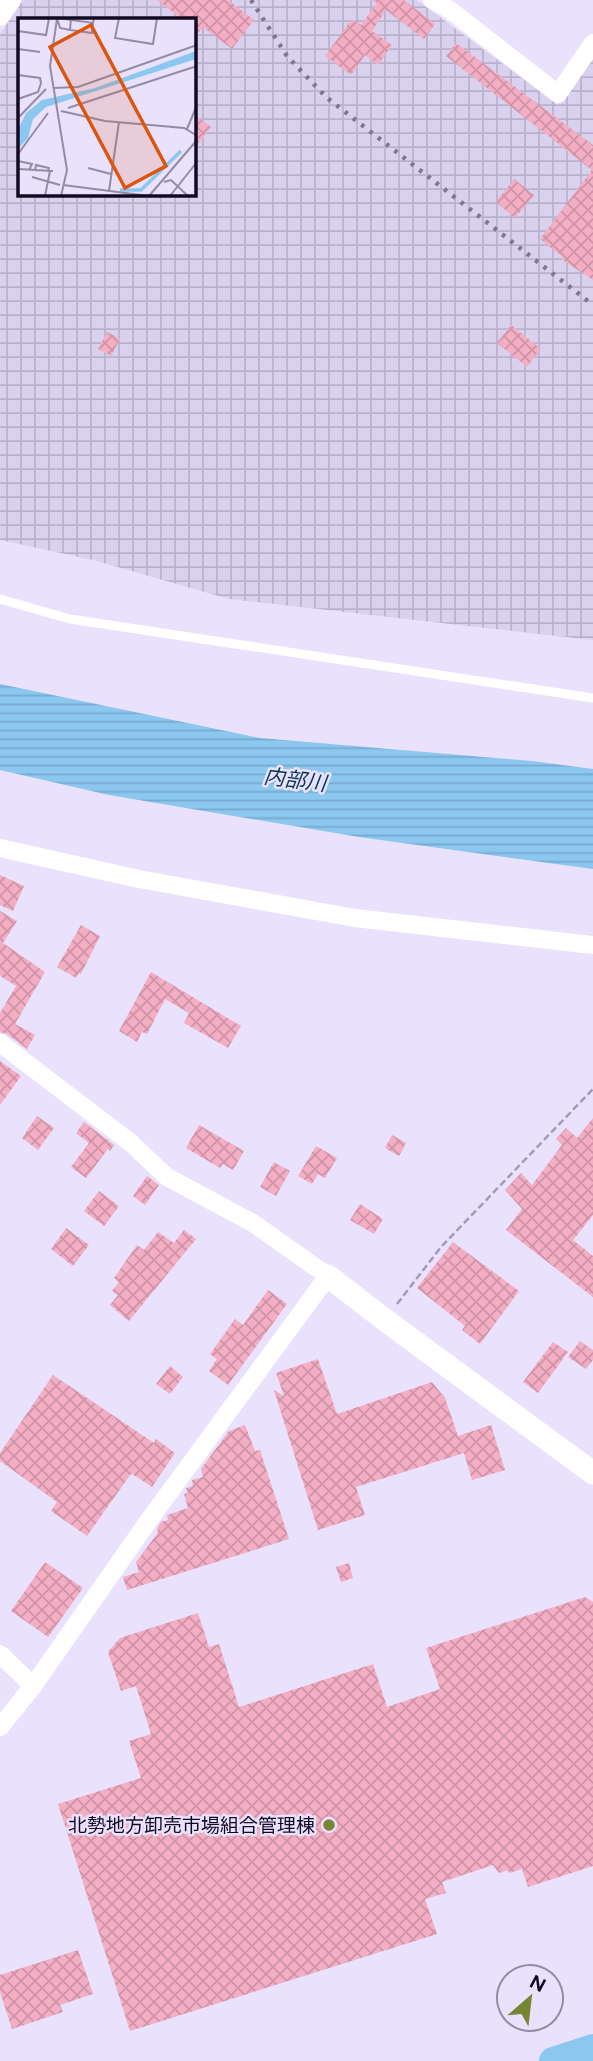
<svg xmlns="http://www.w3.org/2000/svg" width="593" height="2061" font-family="Figtree,'Noto Sans JP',sans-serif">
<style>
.industrial{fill:url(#industrial-grid);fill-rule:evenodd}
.water{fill:url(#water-rules)}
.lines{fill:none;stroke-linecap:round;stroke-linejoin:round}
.river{stroke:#8bc7ef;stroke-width:28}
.building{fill:url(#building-cross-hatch)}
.path{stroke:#a49bb6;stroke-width:2.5;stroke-dasharray:7 3.5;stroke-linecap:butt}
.service{stroke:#fff;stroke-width:9}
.minor{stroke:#fff;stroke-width:18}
.tertiary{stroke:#fff;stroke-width:23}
.rail{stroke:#7f7690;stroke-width:4.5;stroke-dasharray:3.5 7;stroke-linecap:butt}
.poi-dot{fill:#768635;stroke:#eae1fd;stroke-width:2.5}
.labels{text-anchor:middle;stroke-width:5;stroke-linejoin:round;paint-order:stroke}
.poi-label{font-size:19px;fill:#130a22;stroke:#eae1fd;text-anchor:end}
.water-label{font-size:21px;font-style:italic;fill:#073853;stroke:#eae1fd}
.inset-river{fill:none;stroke:#8bc7ef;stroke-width:3.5}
.inset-road{fill:none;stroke:#948ba5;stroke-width:2}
.view{fill:#dd550d;fill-opacity:0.15;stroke:#dd550d;stroke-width:3.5}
.inset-edge{fill:none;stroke:#130a22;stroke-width:3.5}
</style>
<defs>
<pattern id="industrial-grid" width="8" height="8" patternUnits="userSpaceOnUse" patternTransform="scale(1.75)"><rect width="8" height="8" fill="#dad1ef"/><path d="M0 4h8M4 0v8" fill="none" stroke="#bab2cd"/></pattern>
<pattern id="water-rules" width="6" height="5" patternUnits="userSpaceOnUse" patternTransform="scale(1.75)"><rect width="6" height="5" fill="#8bc7ef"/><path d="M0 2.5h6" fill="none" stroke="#77aacd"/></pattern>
<pattern id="building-cross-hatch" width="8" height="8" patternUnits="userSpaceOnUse" patternTransform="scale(1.75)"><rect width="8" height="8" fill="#f3aec3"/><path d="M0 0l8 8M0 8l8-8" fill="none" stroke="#cf94a7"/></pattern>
</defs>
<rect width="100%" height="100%" fill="#eae1fd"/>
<path class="industrial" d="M23,0H417L558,105L593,59V640L229,599L93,560L0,540V34ZM19,19H194V194H19Z"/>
<path class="water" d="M0,684L260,738L532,761L593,769V869L359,837L109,795L0,770Z"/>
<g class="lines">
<path class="river" d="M553,2061L593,2048"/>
</g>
<path class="building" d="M157,0H228L254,20L232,49L203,27L194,38V19H182Z
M372,0H404L435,24L424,39L386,10L372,31L392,45L378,65L365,55L351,75L325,56L352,19L361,25L377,3Z
M456,43L593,145V280L561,259L563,257L540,239L592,170L446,56Z
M194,115L211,127L194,149Z
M514,179L534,195L515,218L496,202Z
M511,325L541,349L527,367L497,343Z
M107,332L120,339L111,356L98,349Z
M0,875L24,886L13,911L0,905Z
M0,911L17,921L3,943L45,972L15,1024L35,1035L27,1049L7,1034L0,1032V1013L16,986L0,976Z
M81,925L100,936L81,974L79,973L76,978L57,967Z
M151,972L241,1026L228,1048L184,1023L189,1013L165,999L147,1034L142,1032L137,1042L119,1031Z
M0,1061L21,1076L0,1105Z
M37,1116L54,1128L38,1150L22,1138Z
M593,1118V1215L573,1240L593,1256V1297L506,1230L522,1209L505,1190L521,1173L532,1185L562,1145L556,1139L566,1128L577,1138Z
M84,1122L114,1145L110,1151L108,1149L86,1178L71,1167L89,1143L76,1133Z
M199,1125L244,1151L233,1170L223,1164L220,1168L186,1148Z
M392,1135L406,1143L399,1156L385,1148Z
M316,1146L337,1158L325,1178L318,1174L312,1184L298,1176Z
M274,1162L290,1171L276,1196L260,1187Z
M147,1176L159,1185L145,1205L133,1196Z
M99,1191L119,1206L104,1226L84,1211Z
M360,1204L383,1219L374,1234L350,1220Z
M66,1228L89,1245L73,1266L51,1249Z
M184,1230L196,1239L129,1321L110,1305L118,1295L112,1291L119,1282L114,1278L137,1245L144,1250L158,1232L174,1243Z
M453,1242L519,1291L480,1344L462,1330L465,1326L417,1288Z
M268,1290L287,1304L228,1385L209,1371L217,1359L210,1354L235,1319L243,1325Z
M580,1341L593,1350V1360L586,1369L568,1357Z
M553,1342L568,1352L538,1393L523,1382Z
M318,1359L337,1414L432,1382L445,1398L458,1436L491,1425L505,1470L472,1480L464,1453L356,1487L365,1515L318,1530L274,1390L284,1396L276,1373Z
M170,1366L183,1377L170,1394L156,1384Z
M53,1375L154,1443L156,1439L175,1453L152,1487L132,1474L130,1475L87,1536L51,1511L57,1502L0,1461V1453Z
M245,1425L255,1451L260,1450L289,1539L127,1590L123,1577L139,1572L136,1562L157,1534L158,1527L161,1522L168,1520L167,1515L188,1508L184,1494L188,1493L186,1488L193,1486L192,1480L203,1477L201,1469L229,1431Z
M45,1562L83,1588L48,1637L11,1611Z
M349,1563L353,1578L341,1582L336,1567Z
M585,1597L593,1602V1866L528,1887L522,1869L509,1873L508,1870L499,1873L493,1865L442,1882L446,1893L425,1899L437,1934L130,2031L58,1804L141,1778L129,1741L151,1734L136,1686L121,1691L108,1652L120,1638L198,1613L209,1647L219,1644L239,1707L373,1664L387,1707L440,1689L426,1648Z
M78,1950L93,1994L60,2005L63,2012L12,2029L0,1992V1975Z"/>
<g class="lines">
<path class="path" d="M397,1304L441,1247L593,1089"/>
<path class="service" d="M0,599L70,619L593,698"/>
<path class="minor" d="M432,0L450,10L558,94L593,43
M0,17L12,0
M0,848L139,879L355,918L593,945
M0,1043L131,1143L167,1177L253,1223L328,1276L149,1520L33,1686L0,1727
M0,1654L33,1686"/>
<path class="tertiary" d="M328,1276L385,1320L593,1473"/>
<path class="rail" d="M251,0L287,56L326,97L593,305"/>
</g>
<circle class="poi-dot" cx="329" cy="1825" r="7"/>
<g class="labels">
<g class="poi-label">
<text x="315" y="1832">北勢地方卸売市場組合管理棟</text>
</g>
<g class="water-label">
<text transform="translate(295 780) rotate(7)" y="7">内部川</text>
</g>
</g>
<g transform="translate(18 18)">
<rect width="178" height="178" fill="#eae1fd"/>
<path d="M178,33V41L28,89L15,101L10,120L0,131V112L8,95L24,82L77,70Z" fill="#8bc7ef"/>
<path class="inset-river" d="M102,172H123M122,173L163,133"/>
<path class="inset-road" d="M53,0L52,12L74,15L75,5M101,0L97,20L135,26L139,0M39,1L32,48L49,152L43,178M52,12L42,10L39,0L75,5L76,0M0,13L28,17L31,0M0,31L22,34M0,57L22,60L23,65L20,74L0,81M35,70L60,69L179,27M50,90L179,48M43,93L87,103L166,110L178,117M0,100L28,71M169,111L179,87M0,136L30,95M0,143L14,146L11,152M70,150L93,156M0,151L35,153M17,153L18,147L31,150L30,154M14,159L42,167M146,164L153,162L170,178M45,167L131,178M91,173L101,104M27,178L32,153M131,178L179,122M152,178L179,144"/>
<path class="view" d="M73,7L148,148L107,170L32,29Z"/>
<rect width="178" height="178" class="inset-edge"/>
</g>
<g transform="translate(530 1998) rotate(28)"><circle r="33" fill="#eae1fd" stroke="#948ba5" stroke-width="2"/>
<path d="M0-5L12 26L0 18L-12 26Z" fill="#768635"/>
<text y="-10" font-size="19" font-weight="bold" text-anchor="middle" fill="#130a22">N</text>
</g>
</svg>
